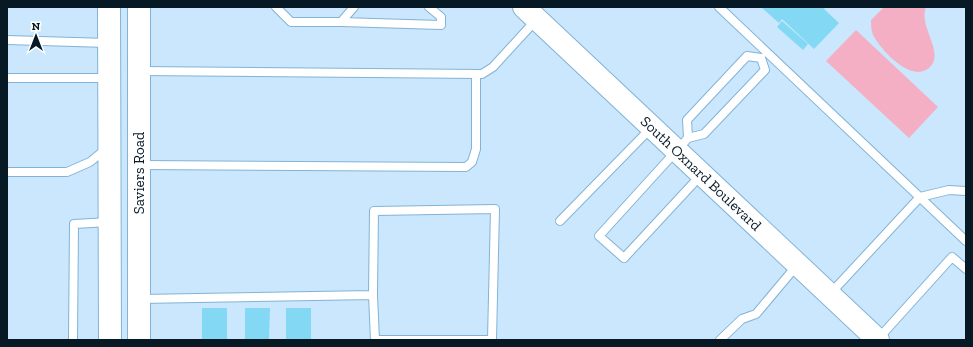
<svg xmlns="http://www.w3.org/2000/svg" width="973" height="347" font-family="'Zilla Slab',serif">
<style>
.green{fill:#f4afc4}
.building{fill:#83d9f4}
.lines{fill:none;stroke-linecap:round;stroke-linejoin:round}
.lane-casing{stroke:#83b3d6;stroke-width:10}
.secondary-casing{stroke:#83b3d6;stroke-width:24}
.primary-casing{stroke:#83b3d6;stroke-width:24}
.lane{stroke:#fff;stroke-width:8}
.secondary{stroke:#fff;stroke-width:22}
.primary{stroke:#fff;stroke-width:22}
.labels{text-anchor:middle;stroke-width:3;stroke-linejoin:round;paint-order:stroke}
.street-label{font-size:15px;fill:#061925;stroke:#fff}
</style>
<rect width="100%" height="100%" fill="#cae7fd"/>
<path class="green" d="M884,7H926C918,26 944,51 931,66C913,86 881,50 873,35C871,30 871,25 871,20Z
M856,30L938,107L909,138L826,61Z"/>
<path class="building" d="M761,7H826L824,9L839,23L814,49L782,19L779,23Z
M782,21L808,44L803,50L777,27Z
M202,308H227V340H202Z
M245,308H270L269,340H245Z
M286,308H311V340H286Z"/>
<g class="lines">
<g class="lane-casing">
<path id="lane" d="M276,7L291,22H341L354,7
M719,7L966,241
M341,22L441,25V17L429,7
M7,40L108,43
M140,71L482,74L493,67L536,20
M7,78H108
M688,138L687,120L747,56L761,58
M140,165L466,167L472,162L476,149V74
M7,172H67L90,162L107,148
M701,175L624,258L599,236L688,138L704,134L765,70L761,58
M560,221L651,128
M830,294L920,197L949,190L966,191
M140,299L373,295L374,211L495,209L492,340H375L373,295
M878,339L952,257L966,269
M73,340L74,224L109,222
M720,340L742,319L756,314L798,264"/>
</g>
<g class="secondary-casing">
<path id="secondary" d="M109,7L110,340
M139,340V7"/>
</g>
<g class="primary-casing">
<g id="primary">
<path id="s1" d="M524,7L878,340"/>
</g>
</g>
<use href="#lane" class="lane"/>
<use href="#secondary" class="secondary"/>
<use href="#primary" class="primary"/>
</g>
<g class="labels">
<g class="street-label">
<text transform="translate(139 173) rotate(-90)" y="5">Saviers Road</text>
<text dy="5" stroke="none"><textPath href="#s1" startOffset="243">South Oxnard Boulevard</textPath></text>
</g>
</g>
<rect width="973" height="347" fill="none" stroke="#061925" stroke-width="16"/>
<g transform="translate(36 36)" stroke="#ffffff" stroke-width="3" paint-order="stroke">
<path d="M0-3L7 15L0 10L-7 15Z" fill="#061925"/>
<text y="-6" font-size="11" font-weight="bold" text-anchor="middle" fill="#061925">N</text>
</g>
</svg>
